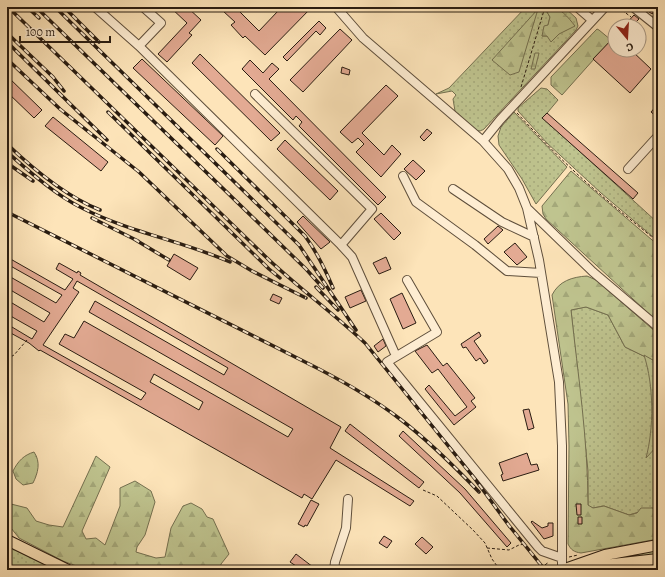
<svg xmlns="http://www.w3.org/2000/svg" width="665" height="577" font-family="Alegreya,serif">
<style>
.grass{fill:url(#grass-dots);stroke:#747050}
.forest{fill:url(#forest-firs);stroke:#747050}
.wetland{fill:url(#wetland-marsh);stroke:#747050}
.building{fill:#e3aa93;stroke:#291c11;fill-rule:evenodd}
.lines{fill:none;stroke-linecap:round;stroke-linejoin:round}
.minor-casing{stroke:#5e4e3b;stroke-width:10}
.major-casing{stroke:#291c11;stroke-width:12}
.path{stroke:#291c11;stroke-width:1;stroke-dasharray:3 2;stroke-linecap:butt}
.minor{stroke:#feedd2;stroke-width:8}
.major{stroke:#fde4b9;stroke-width:10}
.rail-casing{stroke:#291c11;stroke-width:3.5}
.rail{stroke:#feedd2;stroke-width:2;stroke-dasharray:6;stroke-linecap:butt}
</style>
<defs>
<pattern id="grass-dots" width="8" height="8" patternUnits="userSpaceOnUse"><rect width="8" height="8" fill="#bfc48f"/><path d="M2 2h.1M6 6h.1" fill="none" stroke="#a4a87a" stroke-width="1.8" stroke-linecap="round"/></pattern>
<pattern id="forest-firs" width="22" height="20" patternUnits="userSpaceOnUse"><rect width="22" height="20" fill="#bfc48f"/><path d="M5 1l3.5 6h-7zM16 11l3.5 6h-7z" fill="#a4a87a"/></pattern>
<pattern id="wetland-marsh" width="20" height="14" patternUnits="userSpaceOnUse"><rect width="20" height="14" fill="#bfc48f"/><path d="M1 5h8M5 5V1M11 12h8M15 12V8" fill="none" stroke="#a4a87a"/></pattern>
</defs>
<rect width="100%" height="100%" fill="#fde4b9"/>
<filter id="stains"><feTurbulence type="fractalNoise" baseFrequency=".005" numOctaves="4"/><feColorMatrix values="0 0 0 0 .2 0 0 0 0 .09 0 0 0 0 .02 0 0 0 .5 -.17"/></filter>
<radialGradient id="worn" r=".72"><stop offset=".6" stop-color="#630" stop-opacity="0"/><stop offset="1" stop-color="#630" stop-opacity=".3"/></radialGradient>
<path class="grass" d="M526,7H549L547,12L550,17L548,25L542,36H547L559,9L554,7H564L576,18L578,26L576,30L484,129C480,132 478,131 474,129L455,111L453,99L456,95L452,91L436,94L449,88Z
M541,88L547,89L558,100L543,118L658,223V241L601,193L547,143L518,111V108Z
M514,112L567,167L536,204L522,179L499,145L498,136L501,127Z
M586,307L608,315L625,347L658,363V510L652,508L629,515L604,506L593,508L588,506V471L571,310Z
M7,544L57,570H14L7,563Z
M658,550V554L607,561L606,558Z"/>
<path class="forest" d="M549,7C560,7 568,17 575,26L559,34L551,42L547,36H542L544,26L548,25L550,17L547,12Z
M538,9L519,72L510,75L492,60Z
M597,29L599,30L611,40L562,95L551,85V77Z
M535,53H539L535,69H531Z
M571,171L658,245V322L546,219L543,214L542,206Z
M587,276L596,280L658,334V363L625,347L608,315L586,307L571,310C578,375 588,440 588,505L593,508L604,506L629,515L637,513L641,508H652L658,510V539L581,553C574,552 571,550 568,544L569,446L568,404L552,295C559,281 572,277 587,276Z
M34,452C41,462 38,473 33,483L23,485L16,479L13,471C18,461 24,455 34,452Z
M96,456L110,467L82,531L86,539L96,538L105,545L120,506V488L135,481L151,491L155,502L145,535L137,547L136,552L156,558L165,557L171,528L183,506L191,503L202,509L207,517L213,519L229,554L221,564L220,570H87L63,561L19,538L11,528H7V503L27,508L36,521L49,525L63,527Z"/>
<path class="wetland" d="M644,355L658,363V445L646,458C654,428 654,386 644,355Z"/>
<path class="building" d="M170,7H187L201,20L189,33L192,35L167,62L158,54L187,23Z
M227,7H235L259,31L278,11L273,7H312L265,55L245,36L243,38L231,25L235,22L223,11Z
M642,7H658L652,14Z
M634,15L639,19L632,26H624Z
M319,21L326,28L320,35L316,31L287,61L283,57Z
M340,29L352,40L303,92L290,80Z
M615,36V50H631L651,69L630,93L593,59Z
M200,54L280,133L271,141L192,63Z
M142,59L223,136L215,145L133,68Z
M250,60L263,73L272,63L279,69L269,79L386,197L378,205L299,126L302,122L296,116L293,120L242,69Z
M342,67L350,70L349,75L341,73Z
M7,76L42,110L34,118L7,92Z
M386,85L398,96L362,133L384,155L392,145L401,154L381,177L356,152L364,144L358,138L352,143L340,132Z
M658,104V118L651,112Z
M547,113L638,193L633,199L542,118Z
M53,117L108,162L101,171L45,126Z
M427,129L432,133L424,141L420,137Z
M285,140L338,191L330,200L277,149Z
M413,160L425,171L416,180L404,169Z
M381,213L401,233L394,240L374,219Z
M303,216L330,242L321,249L297,222Z
M498,226L503,230L488,244L484,239Z
M515,243L527,257L517,265L504,252Z
M174,254L198,268L190,280L167,266Z
M7,257L65,290L73,279L56,269L59,263L77,273L78,271L81,273L80,275L341,427L330,448L414,501L410,506L336,460L312,499L304,494L302,498L125,398L40,350L39,351L29,343L7,331V324L32,339L37,331L7,314V300L44,322L50,313L7,288V275L56,303L62,295L7,264ZM77,281L228,368L224,375L95,301L89,312L293,429L288,437L84,321L74,338L65,334L59,344L146,393L141,400L43,345L79,292L73,288ZM154,374L203,402L199,410L150,382Z
M386,257L391,269L379,274L373,263Z
M361,290L366,301L350,308L345,297Z
M402,293L416,323L403,329L390,299Z
M273,294L282,298L279,304L270,300Z
M479,332L481,336L474,341L488,361L484,364L480,358L476,361L466,347L463,348L461,344Z
M383,339L386,346L378,352L374,346Z
M427,345L443,366L447,363L475,398L471,401L476,407L454,425L425,389L429,385L455,416L467,407L438,369L432,373L415,351Z
M529,409L534,428L528,430L523,410Z
M350,424L424,482L419,488L345,431Z
M403,431L465,489L511,543L507,547L460,493L399,436Z
M527,453L531,465L537,464L539,470L503,481L501,475L503,474L499,463Z
M311,500L319,504L307,526L305,525L304,527L298,524Z
M576,504H581V515H577Z
M578,517H582V524H578Z
M532,521L542,528L548,526V523H553V536L544,539L531,522Z
M384,536L392,541L387,548L379,543Z
M422,537L433,547L426,554L415,544Z
M296,554L313,567L311,570H302L290,562Z"/>
<g class="lines">
<g class="minor-casing">
<path id="minor" d="M95,7L139,46
M143,7L161,23L139,46L341,245
M336,7L363,38L483,141L508,169L519,188L527,208L539,260L559,382L562,446V570
M577,7L592,20
M633,7L658,27
M255,94L372,209L341,245L352,257L396,356
M483,141L500,120L605,7
M628,169L658,136
M403,176L416,202L475,245L507,271L541,273
M453,189L502,222L534,237
M528,209L593,272L658,327
M407,280L437,332L387,362L538,547L542,551L562,558
M334,570L335,562L346,528L348,499"/>
</g>
<g class="major-casing">
<path id="major" d="M7,540L68,570
M577,568L658,559
M562,570L605,555L658,545"/>
</g>
<path class="path" d="M618,7L631,17
M521,87L545,7
M517,113C544,142 571,170 601,195C619,211 639,226 658,242
M7,359L14,355L27,340
M423,490L437,496L473,530L485,543L492,559L500,570
M487,548L509,550L519,545L525,544
M569,557L578,555
M526,570L542,567L549,562"/>
<use href="#minor" class="minor"/>
<use href="#major" class="major"/>
<g class="rail-casing">
<path id="rail" d="M8,7L268,259C299,288 334,314 365,343L475,479L510,527
M27,7L39,18
M36,7L306,269L323,288
M55,7L299,245L356,330
M64,7L99,42
M7,33L53,77L64,91
M7,42L107,140
M7,59L60,109L139,172L227,256L252,271L306,298
M108,112L269,269L280,278
M7,144C32,168 67,197 100,210
M217,149L305,236C317,252 325,269 333,288
M7,152C30,172 54,194 82,208C129,232 182,241 230,262
M7,163L33,181
M7,212L317,368C346,383 374,399 400,419C429,441 454,466 479,492
M92,218L138,241
M134,239L169,260
M316,287L338,310
M507,523L545,570"/>
</g>
<use href="#rail" class="rail"/>
</g>
<rect width="665" height="577" fill="none" stroke="#fde4b9" stroke-width="24"/>
<rect x="8" y="8" width="649" height="561" fill="none" stroke="#291c11" stroke-width="2"/>
<rect x="12" y="12" width="641" height="553" fill="none" stroke="#291c11"/>
<g transform="translate(627 38) rotate(162)"><circle r="19" fill="#feedd2" stroke="#a99985"/>
<path d="M0-3L7 15L0 10L-7 15Z" fill="#8f2418"/>
<text y="-6" font-size="11" font-weight="bold" text-anchor="middle" fill="#291c11">С</text>
</g>
<path d="M20 36v6h90v-6" fill="none" stroke="#291c11" stroke-width="2"/>
<text x="26" y="36" font-size="12" fill="#291c11" stroke="#feedd2" stroke-width="3" paint-order="stroke">100 m</text>
<rect width="100%" height="100%" filter="url(#stains)"/>
<rect width="100%" height="100%" fill="url(#worn)"/>
</svg>
